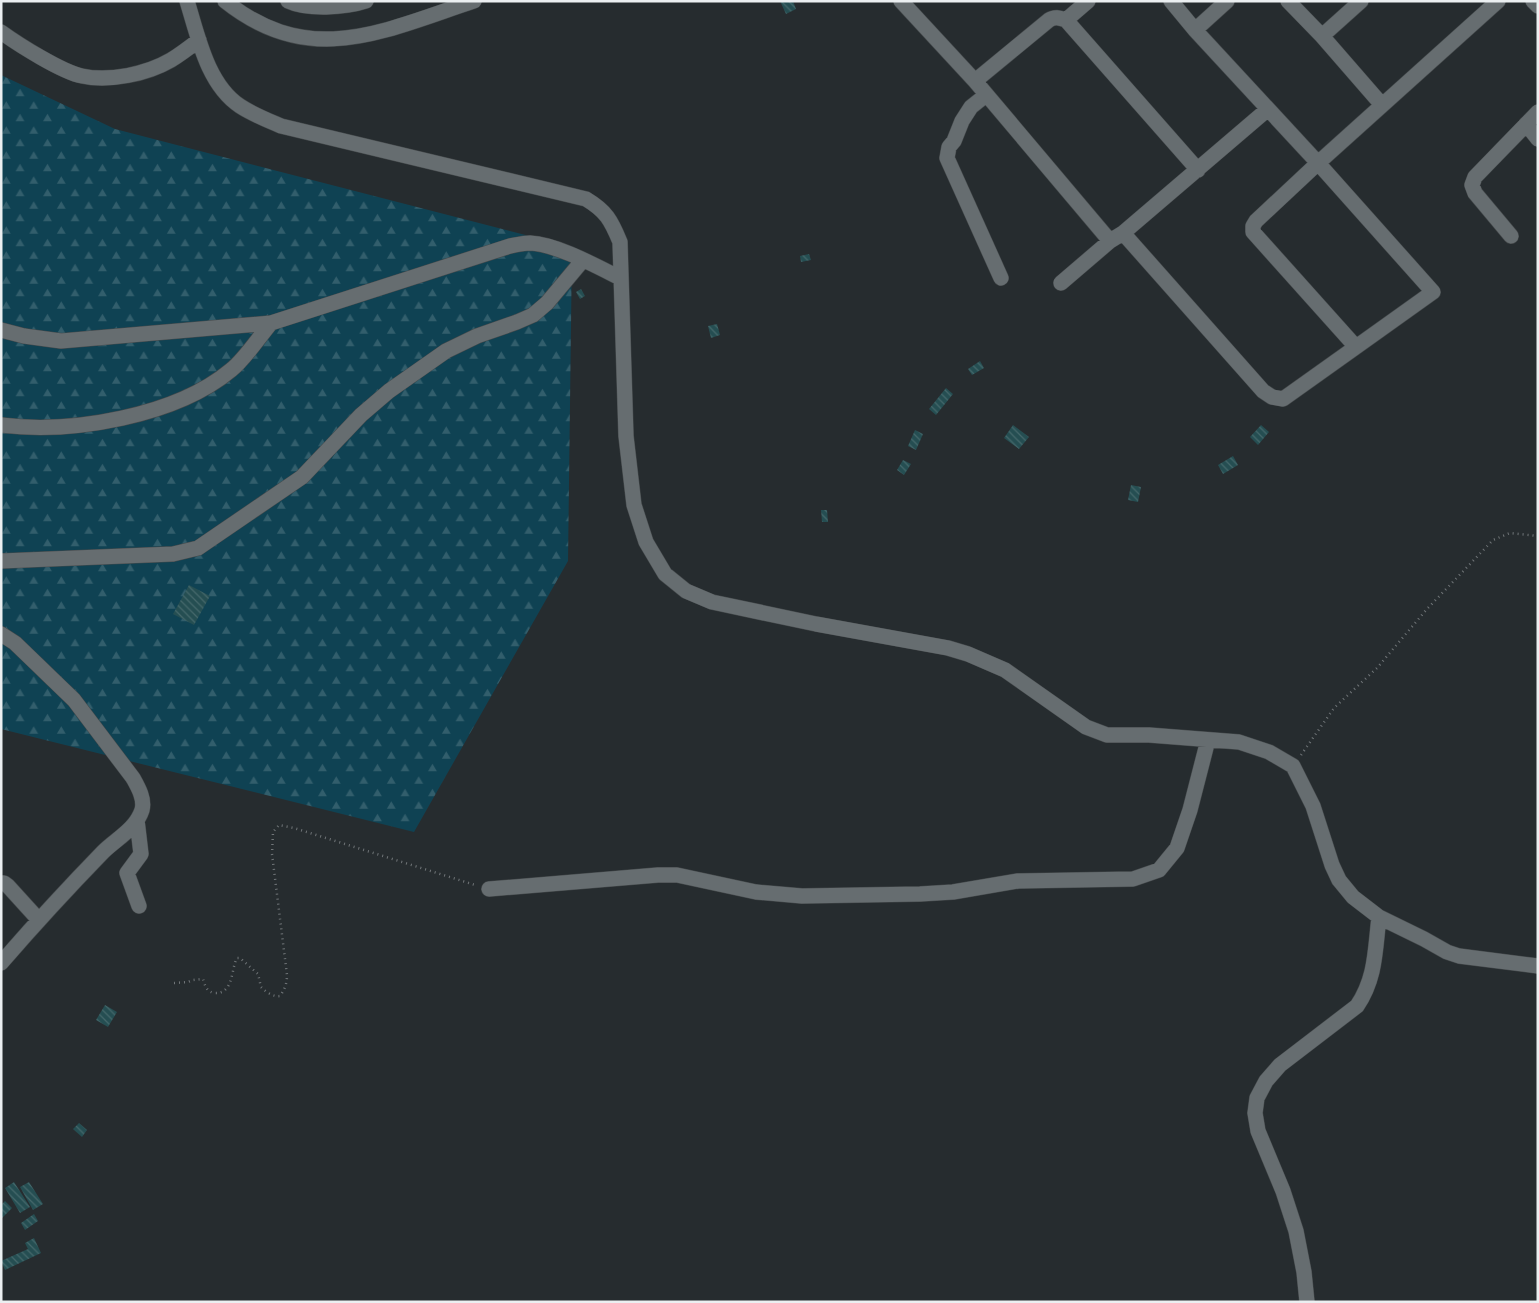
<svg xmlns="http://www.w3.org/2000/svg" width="1539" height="1303" font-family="Inter,sans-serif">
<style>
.forest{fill:url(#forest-firs)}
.building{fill:url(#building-back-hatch)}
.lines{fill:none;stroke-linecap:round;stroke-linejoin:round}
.minor-casing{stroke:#44494b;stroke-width:16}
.path{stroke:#717679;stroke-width:2.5;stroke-dasharray:1 4;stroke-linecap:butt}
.minor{stroke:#666d70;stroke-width:15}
</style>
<defs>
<pattern id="forest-firs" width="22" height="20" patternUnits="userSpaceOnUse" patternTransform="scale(1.25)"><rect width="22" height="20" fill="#0f4253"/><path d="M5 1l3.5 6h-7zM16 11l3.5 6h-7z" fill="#325e6c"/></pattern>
<pattern id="building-back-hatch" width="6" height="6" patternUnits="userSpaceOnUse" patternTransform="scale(1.25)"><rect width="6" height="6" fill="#254e52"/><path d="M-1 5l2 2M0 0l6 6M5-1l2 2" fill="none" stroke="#45686b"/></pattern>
</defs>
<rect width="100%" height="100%" fill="#262c2f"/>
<path class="forest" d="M1,75L115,129L572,247L568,561L414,832L1,729Z"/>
<path class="building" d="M780,1H793L796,9L786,14Z
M809,254L811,260L801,262L800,256Z
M581,289L585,296L580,299L576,292Z
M717,324L720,335L711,338L708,326Z
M980,361L984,368L972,375L968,369Z
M946,388L953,394L936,415L929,409Z
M1013,425L1029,437L1019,449L1004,438Z
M1261,425L1269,432L1258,445L1250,437Z
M915,430L923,434L916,450L908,446Z
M1233,456L1238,465L1223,474L1218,465Z
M903,460L911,464L904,475L897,470Z
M1131,485L1141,487L1138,502L1128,500Z
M821,510H827L828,522H822Z
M189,585L210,596L194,625L173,614Z
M105,1005L117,1012L108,1027L96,1020Z
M79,1123L87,1130L82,1137L73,1129Z
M14,1182L30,1207L20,1213L5,1188Z
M29,1182L43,1204L33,1210L20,1187Z
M5,1201L12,1208L1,1219V1205Z
M34,1214L38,1221L25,1230L21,1223Z
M34,1238L41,1253L5,1270L1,1261L28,1249L25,1243Z"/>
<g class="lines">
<g class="minor-casing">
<path id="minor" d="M187,1C198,36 207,84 240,106C252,114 267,120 281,126L586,199C606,211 611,220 620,242L626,436L634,505L646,542L665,574L686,591L712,602L816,624L948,648L968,654L1005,670L1086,727L1107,735H1149L1239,742L1269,752L1293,766L1313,806L1332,865L1339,880L1353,897L1379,917L1424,939L1447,952L1459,956L1538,966
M225,1C310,69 383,31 474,1
M288,1C307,10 345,8 366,1
M901,1L975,81L1110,241
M1171,1L1195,30L1318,163L1498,1
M1288,1L1322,36L1361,1
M1533,1L1538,6
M1066,20L1088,1
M1195,30L1227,1
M1,32C19,45 62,72 82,76C109,82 147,74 171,60C181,54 190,47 199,40
M1322,36L1382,105
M975,81L1049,20C1055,16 1060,18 1066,20L1198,170
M986,95L971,107L962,121L954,141L949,147L947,158L1001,278
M1526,124L1538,139
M1318,163L1433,292L1356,347L1253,232V226L1256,221Z
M1123,233L1263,391L1272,397L1283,399L1356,347
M1511,236L1475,193L1472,185L1475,177L1538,112
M1061,283L1110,241L1123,233L1268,109
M1,330L24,336L61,341L271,323L510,246C516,245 523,243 530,243C556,244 596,266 620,278
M1,425C72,434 176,416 231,370C245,359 259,337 271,323
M1,561L173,554L198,548L302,477L361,415L389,391L446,351L477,336L517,322L533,315L547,303L583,260
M1,634L15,643L74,700L133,778C138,787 145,799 142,810C136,829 116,839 103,852C68,888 34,925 1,963
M137,820L141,854L127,873L139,906
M1,883H4L8,886L38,919
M489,889L658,875H677L756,892L802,896L920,894L953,892L1018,881L1133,879L1159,870L1177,848L1190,810L1208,740
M1307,1302L1304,1272L1296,1231L1283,1191L1258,1131L1255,1113L1257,1098L1266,1081L1280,1065L1357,1006C1376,978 1375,950 1379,917"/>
</g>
<path class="path" d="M1301,755L1334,708L1377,668L1427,609L1493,540L1510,533L1538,536
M174,983L188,982L193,980L203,979C205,985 206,992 215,993C234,994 231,968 237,958H240L258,974L261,987C266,992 273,997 280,996C285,989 287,983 287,975L272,854L273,832L279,825L294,828L475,885"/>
<use href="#minor" class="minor"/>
</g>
<rect width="1539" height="1303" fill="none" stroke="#ebeff1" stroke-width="5"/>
</svg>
